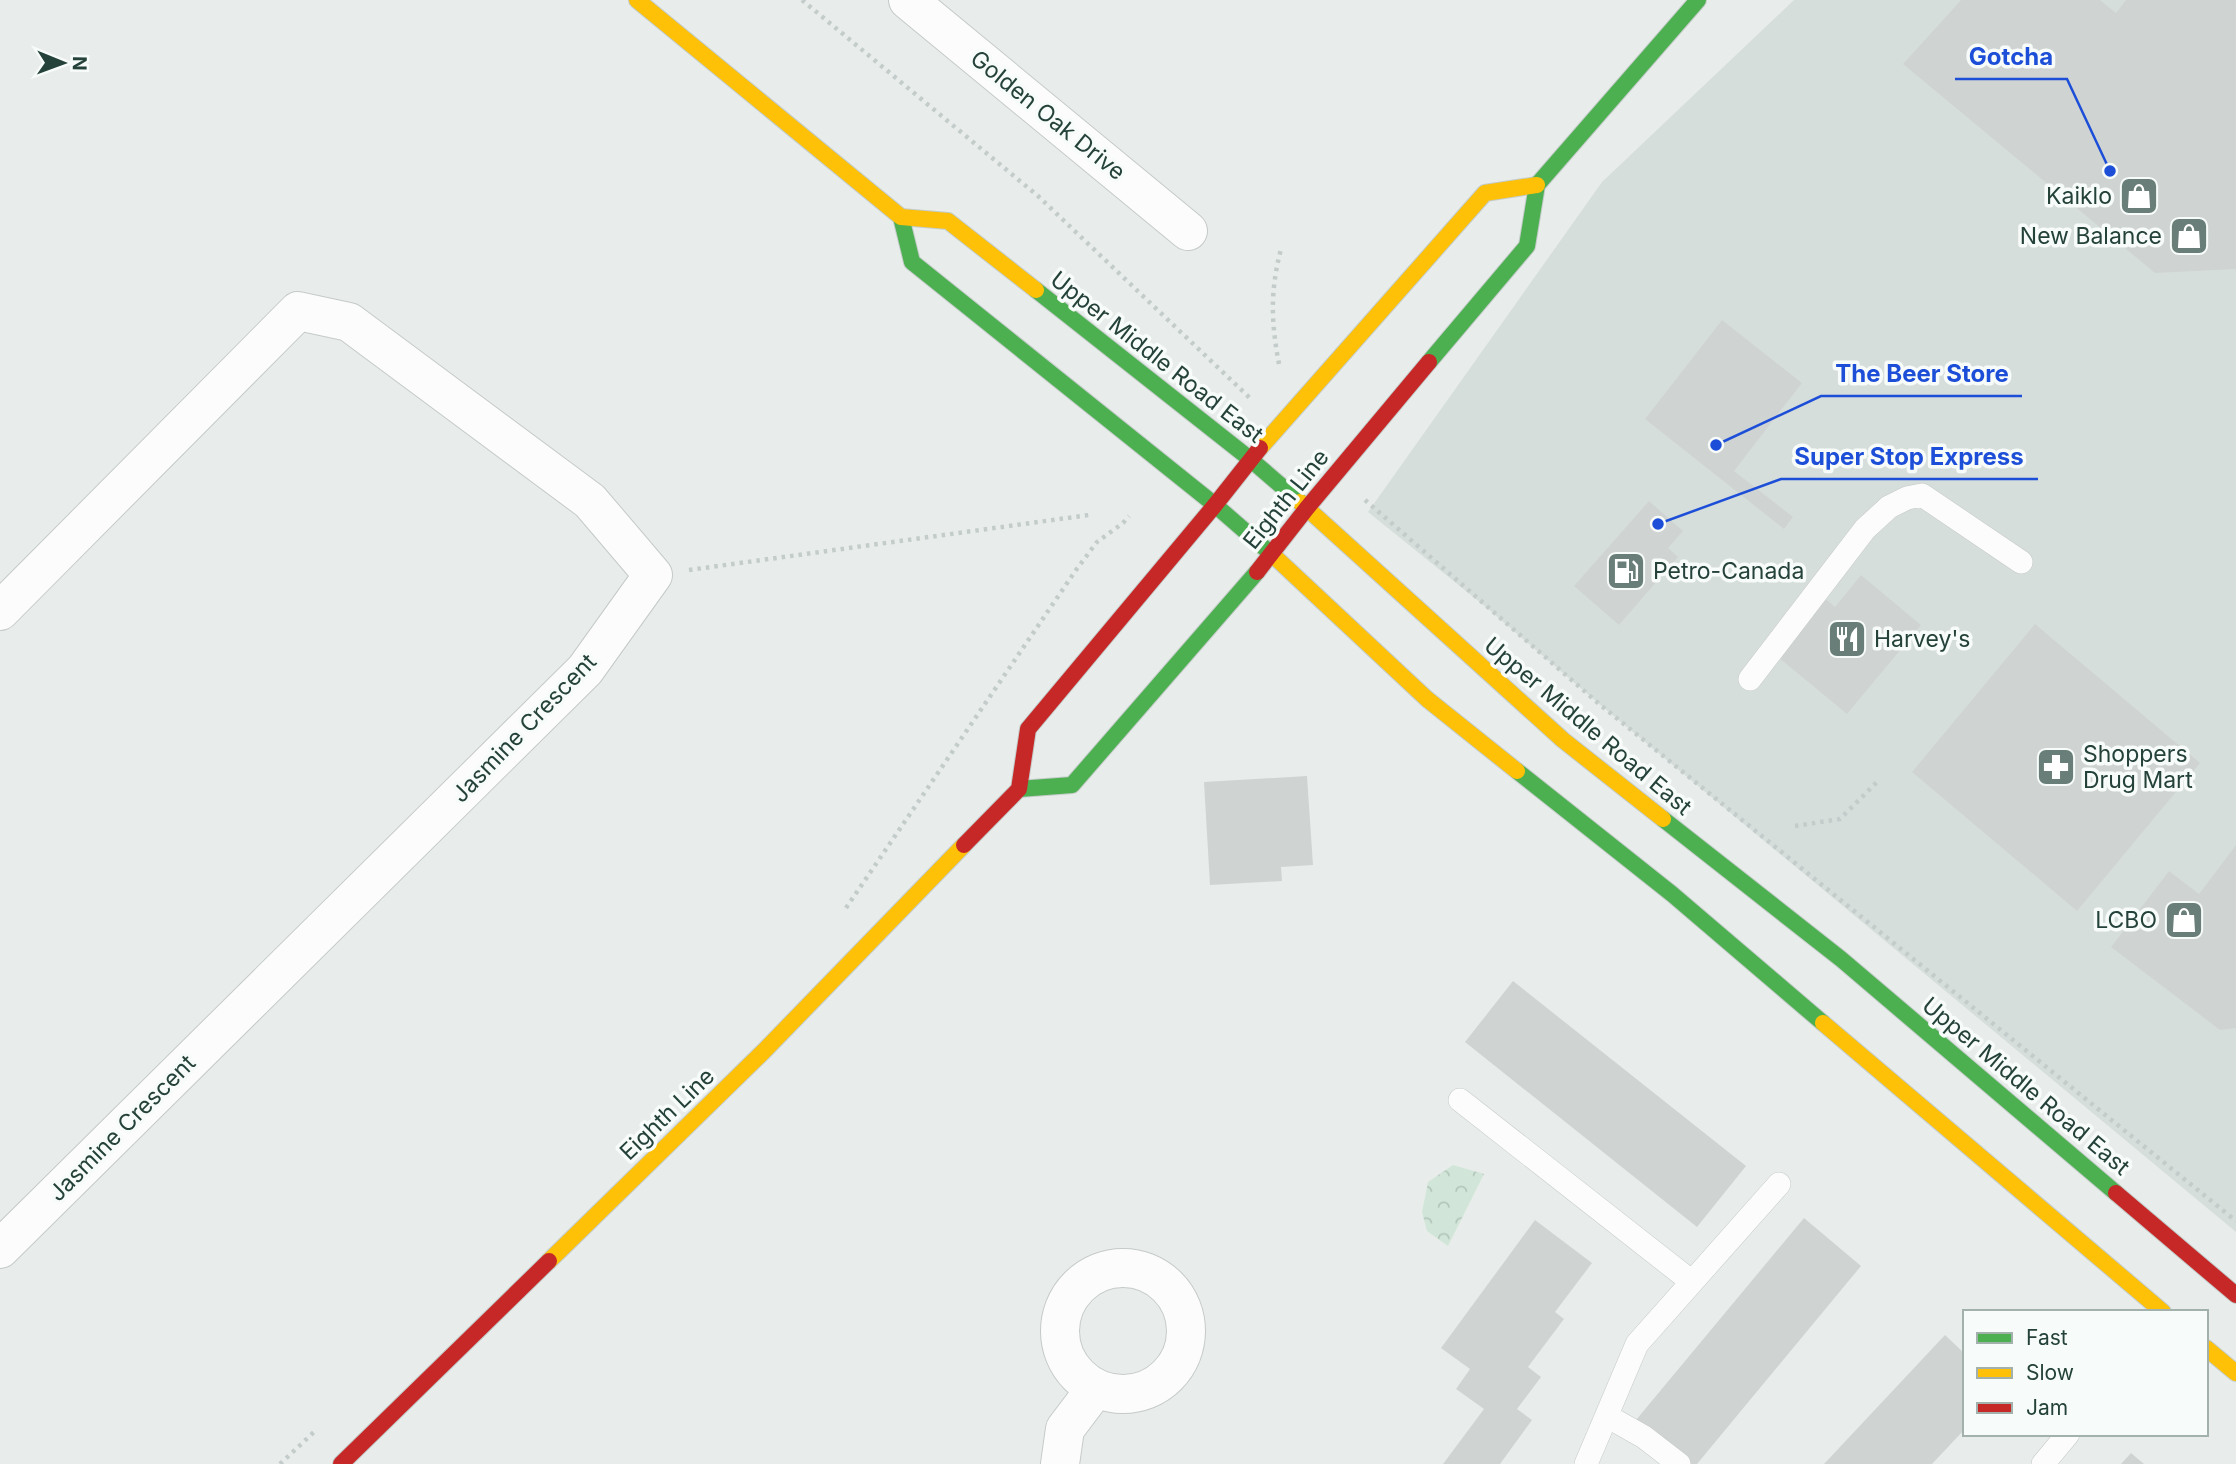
<svg xmlns="http://www.w3.org/2000/svg" width="2236" height="1464" font-family="Inter,sans-serif">
<style>
.built{fill:#d6dedb}
.forest{fill:url(#forest-crowns)}
.building{fill:#cfd4d2}
.lines{fill:none;stroke-linecap:round;stroke-linejoin:round}
.lane-casing{stroke:#c5cac8;stroke-width:24}
.street-casing{stroke:#c5cac8;stroke-width:40}
.fast-casing{stroke:#c3cbc8;stroke-width:18}
.slow-casing{stroke:#c3cbc8;stroke-width:18}
.jam-casing{stroke:#c3cbc8;stroke-width:18}
.path{stroke:#c3ccca;stroke-width:4.5;stroke-dasharray:3.5 5;stroke-linecap:butt}
.lane{stroke:#fcfcfc;stroke-width:23}
.street{stroke:#fcfcfc;stroke-width:38}
.fast{stroke:#4caf50;stroke-width:16}
.slow{stroke:#ffc107;stroke-width:16}
.jam{stroke:#c62828;stroke-width:16}
.labels{text-anchor:middle;stroke-width:7;stroke-linejoin:round;paint-order:stroke}
.street-label{font-size:23px;fill:#24423a;stroke:#f7fbf9}
.poi-label{font-size:23px;fill:#24423a;stroke:#f7fbf9;text-anchor:end}
.leader{fill:none;stroke:#1d4ed8;stroke-width:2.5}
.callout-dot{fill:#1d4ed8;stroke:#f7fbf9;stroke-width:2.5}
.callout-label{font-size:24px;text-anchor:middle;font-weight:bold;fill:#1d4ed8;stroke:#f7fbf9;stroke-width:7;stroke-linejoin:round;paint-order:stroke}
</style>
<defs>
<pattern id="forest-crowns" width="20" height="18" patternUnits="userSpaceOnUse" patternTransform="scale(1.75)"><rect width="20" height="18" fill="#d1e6d8"/><path d="M2 6a3 3 0 1 1 6 0M12 15a3 3 0 1 1 6 0" fill="none" stroke="#b3c6ba"/></pattern>
</defs>
<rect width="100%" height="100%" fill="#e8edeb"/>
<path class="built" d="M1794,0H2236V1232L1598,703L1487,608L1368,512L1602,182Z"/>
<path class="forest" d="M1453,1165L1484,1174L1448,1246L1427,1231L1422,1212L1428,1182Z"/>
<path class="building" d="M1961,0H2100L2116,13L2126,0H2236V269L2155,273L1903,64Z
M1722,320L1802,383L1734,471L1793,517L1784,529L1645,419Z
M1649,501L1683,531L1668,548L1678,557L1619,625L1574,586Z
M1861,575L1921,625L1847,714L1773,653L1821,595L1835,607Z
M2035,624L2200,763L2077,911L1912,772Z
M1307,776L1313,865L1281,867L1282,881L1210,885L1204,782Z
M2236,845V1028L2220,1030L2111,947L2169,871L2199,894Z
M1513,981L1746,1166L1697,1227L1465,1042Z
M1804,1218L1861,1266L1697,1464H1689L1636,1420Z
M1535,1220L1592,1263L1555,1312L1564,1319L1528,1367L1541,1377L1517,1409L1532,1420L1500,1464H1443L1484,1409L1456,1389L1470,1369L1441,1348Z
M1945,1335L1965,1354V1429L1932,1464H1824Z
M2131,1453L2144,1464H2121Z"/>
<g class="lines">
<g class="lane-casing">
<path id="lane" d="M1750,679L1865,529L1889,507L1907,498L1922,495L2021,562
M1460,1100L1692,1282
M1607,1416L1644,1437L1679,1464
M1586,1464L1637,1344L1779,1184
M2043,1464L2068,1434"/>
</g>
<g class="street-casing">
<path id="street" d="M908,0L1188,231
M0,611L298,311L349,322L590,501L653,575L585,670L0,1249
M1060 1331a63 63 0 1 1 126 0a63 63 0 1 1-126 0Z
M1060,1464L1065,1429L1096,1388"/>
</g>
<g class="fast-casing">
<path id="fast" d="M901,217L912,262L1215,505L1276,558
M1036,290L1250,459L1300,502
M1429,362L1527,246L1537,185L1698,0
M1517,771L1672,894L1823,1023
M1019,789L1072,785L1257,572
M1663,819L1841,959L2116,1193"/>
</g>
<g class="slow-casing">
<path id="slow" d="M637,0L901,217L948,221L1036,290
M1260,448L1485,193L1537,185
M1300,502L1563,740L1663,819
M1276,558L1427,699L1517,771
M1823,1023L2163,1312
M549,1261L764,1051L964,845
M2206,1348L2236,1373"/>
</g>
<g class="jam-casing">
<path id="jam" d="M1257,572L1307,508L1429,362
M964,845L1019,789L1028,729L1215,505L1260,448
M2116,1193L2236,1295
M341,1464L549,1261"/>
</g>
<path class="path" d="M802,0L1038,196L1251,399
M1279,364C1271,322 1270,291 1281,249
M1365,500L1598,703L2236,1221
M689,570L1089,515
M1795,826L1840,819L1877,782
M846,908L1076,570L1097,542L1123,523L1129,516
M280,1464L314,1432"/>
<use href="#lane" class="lane"/>
<use href="#street" class="street"/>
<use href="#fast" class="fast"/>
<use href="#slow" class="slow"/>
<use href="#jam" class="jam"/>
</g>
<defs>
<g id="shop-square" transform="scale(2.0125)"><rect x="-9" y="-9" width="18" height="18" rx="4" fill="#697e78" stroke="#f7fbf9"/><path d="M-5-2.5h2.3a2.7 3.5 0 0 1 5.4 0H5L5.5 6h-11ZM-1.5-2.5h3a1.5 2.3 0 0 0-3 0Z" fill="#fff"/></g>
<g id="fuel-square" transform="scale(2.0125)"><rect x="-9" y="-9" width="18" height="18" rx="4" fill="#697e78" stroke="#f7fbf9"/><path d="M-5.5-6h7V0h2V4h1.3V-2.5L3-4.5l.8-.8L6-3V5H2.5V1h-1V6h-7ZM-4.2-4.7v3.2H.2V-4.7Z" fill="#fff"/></g>
<g id="restaurant-square" transform="scale(2.0125)"><rect x="-9" y="-9" width="18" height="18" rx="4" fill="#697e78" stroke="#f7fbf9"/><path d="M-5-6h1v4h1v-4h1v4h1v-4h1v5L-1.5 .5V6h-2V.5L-5-1ZM5-6V6H3V1.5H1.5Q1.5-4 5-6Z" fill="#fff"/></g>
<g id="pharmacy-square" transform="scale(2.0125)"><rect x="-9" y="-9" width="18" height="18" rx="4" fill="#697e78" stroke="#f7fbf9"/><path d="M-2-6h4v4h4v4h-4v4h-4v-4h-4v-4h4Z" fill="#fff"/></g>
</defs>
<g fill-rule="evenodd">
<use href="#shop-square" x="2139" y="196"/>
<use href="#shop-square" x="2189" y="236"/>
<use href="#fuel-square" x="1626" y="571"/>
<use href="#restaurant-square" x="1847" y="639"/>
<use href="#pharmacy-square" x="2056" y="767"/>
<use href="#shop-square" x="2184" y="920"/>
</g>
<g class="labels">
<g class="street-label">
<text transform="translate(1048 115) rotate(39)" y="8">Golden Oak Drive</text>
<text transform="translate(1157 357) rotate(38)" y="8">Upper Middle Road East</text>
<text transform="translate(1286 499) rotate(-51)" y="8">Eighth Line</text>
<text transform="translate(1588 726) rotate(40)" y="8">Upper Middle Road East</text>
<text transform="translate(524 728) rotate(-46)" y="8">Jasmine Crescent</text>
<text transform="translate(2026 1086) rotate(40)" y="8">Upper Middle Road East</text>
<text transform="translate(667 1114) rotate(-44)" y="8">Eighth Line</text>
<text transform="translate(122 1128) rotate(-45)" y="8">Jasmine Crescent</text>
</g>
<g class="poi-label">
<text x="2112" y="204">Kaiklo</text>
<text x="2162" y="244">New Balance</text>
<text x="1653" y="579" text-anchor="start">Petro-Canada</text>
<text x="1874" y="647" text-anchor="start">Harvey's</text>
<text x="2083" y="762" text-anchor="start">Shoppers<tspan x="2083" dy="26">Drug Mart</tspan></text>
<text x="2157" y="928">LCBO</text>
</g>
</g>
<path class="leader" d="M2110 171L2067 79H1955M1716 445L1821 396H2022M1658 524L1781 479H2038"/>
<g class="callout-dot">
<circle cx="2110" cy="171" r="7"/>
<circle cx="1716" cy="445" r="7"/>
<circle cx="1658" cy="524" r="7"/>
</g>
<g class="callout-label">
<text x="2011" y="65">Gotcha</text>
<text x="1922" y="382">The Beer Store</text>
<text x="1909" y="465">Super Stop Express</text>
</g>
<rect x="1963" y="1310" width="245" height="126" fill="#f7fbf9" stroke="#a3b1ad" stroke-width="2"/>
<rect x="1977" y="1333" width="35" height="10" fill="#4caf50" stroke="#a3b1ad" stroke-width="2"/>
<text x="2026" y="1345" font-size="21" fill="#24423a">Fast</text>
<rect x="1977" y="1368" width="35" height="10" fill="#ffc107" stroke="#a3b1ad" stroke-width="2"/>
<text x="2026" y="1380" font-size="21" fill="#24423a">Slow</text>
<rect x="1977" y="1403" width="35" height="10" fill="#c62828" stroke="#a3b1ad" stroke-width="2"/>
<text x="2026" y="1415" font-size="21" fill="#24423a">Jam</text>
<g transform="translate(63 63) rotate(91)" stroke="#f7fbf9" stroke-width="5" paint-order="stroke">
<path d="M0-5L12 26L0 18L-12 26Z" fill="#24423a"/>
<text y="-10" font-size="19" font-weight="bold" text-anchor="middle" fill="#24423a">N</text>
</g>
</svg>
